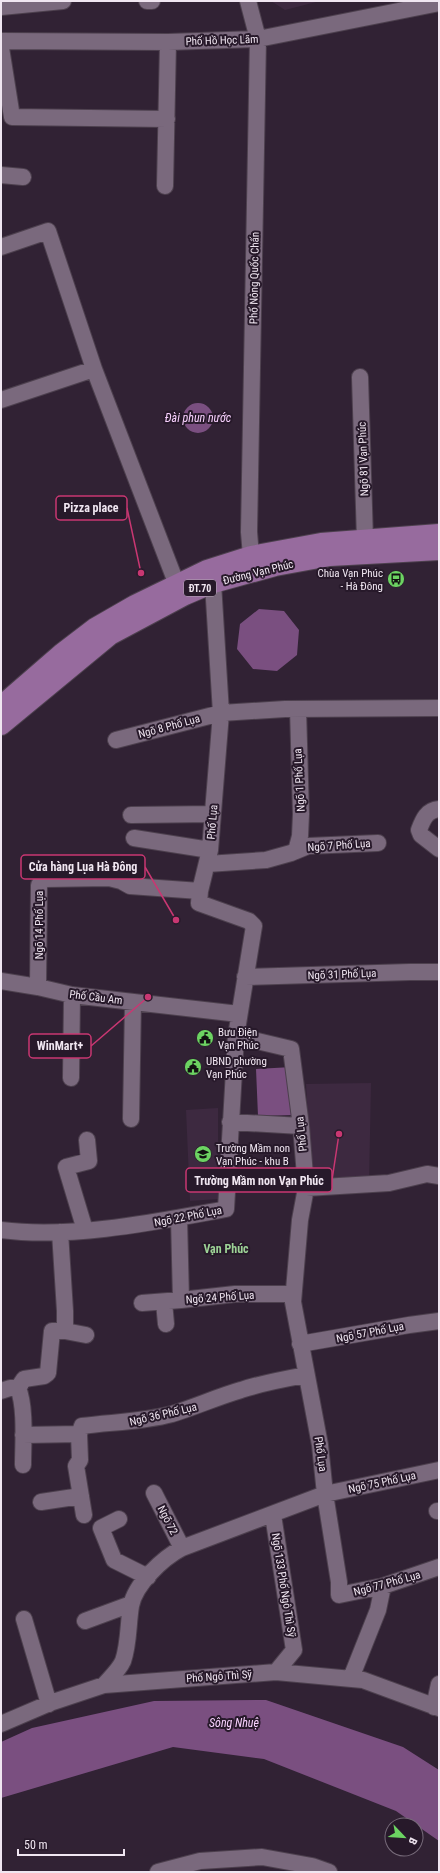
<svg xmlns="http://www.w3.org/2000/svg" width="440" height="1873" font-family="'Roboto Condensed',sans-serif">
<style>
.built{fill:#3d2940}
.water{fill:#7a4f80}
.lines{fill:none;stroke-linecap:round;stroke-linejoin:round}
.minor-casing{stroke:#4d404e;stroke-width:18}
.major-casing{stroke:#4d404e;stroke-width:22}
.minor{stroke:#7a697d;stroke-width:16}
.major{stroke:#976b9e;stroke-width:20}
.labels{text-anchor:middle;stroke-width:4;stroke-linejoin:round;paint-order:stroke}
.shield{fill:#27192a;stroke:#b4a8b5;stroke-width:1}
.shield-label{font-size:10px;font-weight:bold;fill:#f0e6f1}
.street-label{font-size:11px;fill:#f0e6f1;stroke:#27192a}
.poi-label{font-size:11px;fill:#f0e6f1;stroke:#27192a;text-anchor:start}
.water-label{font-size:12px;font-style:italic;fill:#f9d2ff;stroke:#27192a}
.neighbourhood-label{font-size:12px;font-weight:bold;fill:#9dd396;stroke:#27192a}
.leader{fill:none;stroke:#c93772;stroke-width:1.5}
.callout-dot{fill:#c93772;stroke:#27192a;stroke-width:1.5}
.callout{fill:#27192a;stroke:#c93772;stroke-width:1.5}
.callout-label{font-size:12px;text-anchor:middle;font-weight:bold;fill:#f0e6f1}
</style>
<rect width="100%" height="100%" fill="#312234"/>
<path class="built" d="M271,1H320L285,10Z
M371,1083L369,1185H312L306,1084Z
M218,1108V1199L190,1201L186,1110Z"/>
<path class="water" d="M183 418a15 15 0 1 1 30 0a15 15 0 1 1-30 0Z
M259,609L284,611L299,630L297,655L277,671L253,669L237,649L240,624Z
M292,1067L294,1115L258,1116L256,1069Z
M266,1700L403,1747L439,1770V1841L396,1811L264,1759L173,1747L1,1798V1742L32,1728L154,1701Z"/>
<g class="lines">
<g class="minor-casing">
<path id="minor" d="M147,1H152
M248,1L258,39L249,532L251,556
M1,7L63,1
M1,41L168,42L258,39L439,3
M1,48L12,117L167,119
M1,175L23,177
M165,186L168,42
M1,247L48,231L94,369L1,400
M94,369L177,585
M360,377L365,540
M213,583L221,713L210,850L200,891L199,903L249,921L254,926L236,1036L291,1049L301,1126L306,1188L300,1220L293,1302L320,1445L325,1494L339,1582V1595L383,1586L439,1567
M116,740L221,713L285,709L439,708
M439,809C427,810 423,819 419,830L421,835L439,849
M131,815L213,814
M134,838L210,850
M296,851L300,836L301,814L298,709
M207,864L266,860L291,853L308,846L378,843
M245,977L410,972H439
M1,981L38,987L72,995L239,1014
M38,987L39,885L44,879L109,878L121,881L130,886L200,891
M71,1078L72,995
M131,1119L133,1002
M230,1122L301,1126
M306,1188L389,1183L427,1174L439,1176
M179,1218L181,1300L235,1294H293
M1,1230C72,1239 155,1222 226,1209L236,1036
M85,1230L66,1167L89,1161L87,1140
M164,1302L166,1324
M142,1303L181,1300
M65,1331L86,1335
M300,1344L409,1325L439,1321
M18,1388L24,1379L44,1376L48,1373L52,1331H65V1311L60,1232
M18,1388C26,1407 23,1444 23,1465
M1,1391L10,1388H18
M79,1434L80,1460L76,1466L84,1515
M23,1435L79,1434L82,1426C112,1422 142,1422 172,1414C195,1407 217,1397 241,1390C262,1383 284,1379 306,1375
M154,1493L182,1548
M41,1502L81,1496
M437,1511H439
M273,1515L294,1650L276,1672
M119,1519L101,1528L114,1560L148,1577
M24,1619L49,1704
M85,1621L131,1604
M351,1678L378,1610L383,1586
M104,1685C110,1678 119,1670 123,1661C129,1644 128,1624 131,1606C135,1584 163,1558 182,1548L325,1494L439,1470
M434,1707L439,1684
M1,1724L50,1703L104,1685L276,1672L363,1680L439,1708
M158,1872L200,1861L262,1857L312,1866L329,1872"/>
</g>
<g class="major-casing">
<path id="major" d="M1,706L61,654L95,628L135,605L207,570L251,556L321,543L439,534
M1,725L110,635L185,595L213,583L275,566L330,556L439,550"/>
</g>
<use href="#minor" class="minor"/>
<use href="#major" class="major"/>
</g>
<defs>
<g id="bus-disc" transform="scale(0.9)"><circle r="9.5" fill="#6cd362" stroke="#27192a"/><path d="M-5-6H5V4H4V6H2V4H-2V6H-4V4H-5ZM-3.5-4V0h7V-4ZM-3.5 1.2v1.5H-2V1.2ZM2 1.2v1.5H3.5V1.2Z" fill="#111"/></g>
<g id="civic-disc" transform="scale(0.9)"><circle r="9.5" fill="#6cd362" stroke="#27192a"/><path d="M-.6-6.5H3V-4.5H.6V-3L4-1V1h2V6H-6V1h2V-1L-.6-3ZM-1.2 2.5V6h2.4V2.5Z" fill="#111"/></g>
<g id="school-disc" transform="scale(0.9)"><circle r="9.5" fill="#6cd362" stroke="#27192a"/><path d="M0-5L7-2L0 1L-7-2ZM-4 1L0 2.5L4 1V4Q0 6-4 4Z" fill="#111"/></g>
</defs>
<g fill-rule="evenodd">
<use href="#bus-disc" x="396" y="579"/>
<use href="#civic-disc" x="205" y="1038"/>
<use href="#civic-disc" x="193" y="1067"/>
<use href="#school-disc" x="203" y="1154"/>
</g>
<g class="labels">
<rect class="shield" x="184" y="580" width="32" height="16" rx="3"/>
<g class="shield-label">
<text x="200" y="592">ĐT.70</text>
</g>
<g class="street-label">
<text transform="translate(222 40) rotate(-2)" y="4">Phố Hồ Học Lãm</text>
<text transform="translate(254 278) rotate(-89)" y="4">Phố Nông Quốc Chấn</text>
<text transform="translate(363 459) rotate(-92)" y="4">Ngõ 81 Vạn Phúc</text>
<text transform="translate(258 572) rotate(-14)" y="4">Đường Vạn Phúc</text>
<text transform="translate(169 726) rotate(-15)" y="4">Ngõ 8 Phố Lụa</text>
<text transform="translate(299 780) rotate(-93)" y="4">Ngõ 1 Phố Lụa</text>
<text transform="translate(212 822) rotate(-85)" y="4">Phố Lụa</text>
<text transform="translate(339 845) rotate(-4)" y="4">Ngõ 7 Phố Lụa</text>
<text transform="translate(39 925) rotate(-90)" y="4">Ngõ 14 Phố Lụa</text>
<text transform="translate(342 974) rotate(-2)" y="4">Ngõ 31 Phố Lụa</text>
<text transform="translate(96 997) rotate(7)" y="4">Phố Cầu Am</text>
<text transform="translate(301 1134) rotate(-96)" y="4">Phố Lụa</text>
<text transform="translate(188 1216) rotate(-11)" y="4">Ngõ 22 Phố Lụa</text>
<text transform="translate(220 1297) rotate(-4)" y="4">Ngõ 24 Phố Lụa</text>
<text transform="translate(370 1332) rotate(-11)" y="4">Ngõ 57 Phố Lụa</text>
<text transform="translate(163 1414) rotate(-13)" y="4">Ngõ 36 Phố Lụa</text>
<text transform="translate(321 1454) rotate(82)" y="4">Phố Lụa</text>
<text transform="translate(382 1482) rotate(-12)" y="4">Ngõ 75 Phố Lụa</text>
<text transform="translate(168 1520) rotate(63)" y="4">Ngõ 72</text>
<text transform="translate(387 1583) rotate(-15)" y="4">Ngõ 77 Phố Lụa</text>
<text transform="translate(284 1585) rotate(81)" y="4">Ngõ 133 Phố Ngô Thì Sỹ</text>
<text transform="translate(219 1676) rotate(-4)" y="4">Phố Ngô Thì Sỹ</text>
</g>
<g class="poi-label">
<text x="383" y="577" text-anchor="end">Chùa Vạn Phúc<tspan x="383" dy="13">- Hà Đông</tspan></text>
<text x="218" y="1036">Bưu Điện<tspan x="218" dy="13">Vạn Phúc</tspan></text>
<text x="206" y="1065">UBND phường<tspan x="206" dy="13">Vạn Phúc</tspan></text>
<text x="216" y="1152">Trường Mầm non<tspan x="216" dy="13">Vạn Phúc - khu B</tspan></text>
</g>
<g class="water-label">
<text x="198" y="422">Đài phun nước</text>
<text x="234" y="1727">Sông Nhuệ</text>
</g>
<g class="neighbourhood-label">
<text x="226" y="1253">Vạn Phúc</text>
</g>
</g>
<path class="leader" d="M141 573L127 508M176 920L145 867M148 997L91 1046M339 1134L332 1180"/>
<g class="callout-dot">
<circle cx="141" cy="573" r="4"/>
<circle cx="176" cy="920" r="4"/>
<circle cx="148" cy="997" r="4"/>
<circle cx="339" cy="1134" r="4"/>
</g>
<g class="callout">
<rect x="56" y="496" width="71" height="24" rx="4"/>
<rect x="21" y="855" width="124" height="24" rx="4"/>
<rect x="29" y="1034" width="62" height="24" rx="4"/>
<rect x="186" y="1168" width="146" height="24" rx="4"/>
</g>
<g class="callout-label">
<text x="91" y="512">Pizza place</text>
<text x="83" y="871">Cửa hàng Lụa Hà Đông</text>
<text x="60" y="1050">WinMart+</text>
<text x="259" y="1185">Trường Mầm non Vạn Phúc</text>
</g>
<rect width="440" height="1873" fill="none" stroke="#f0e6f1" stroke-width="4"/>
<g transform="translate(404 1837) rotate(115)"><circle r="19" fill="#27192a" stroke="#776b7a"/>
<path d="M0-3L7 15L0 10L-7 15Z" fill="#6cd362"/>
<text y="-6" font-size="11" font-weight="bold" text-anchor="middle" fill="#f0e6f1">B</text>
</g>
<path d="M18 1849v6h106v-6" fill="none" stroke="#f0e6f1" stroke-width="2"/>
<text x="24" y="1849" font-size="12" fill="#f0e6f1" stroke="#27192a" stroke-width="3" paint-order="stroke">50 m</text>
</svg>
